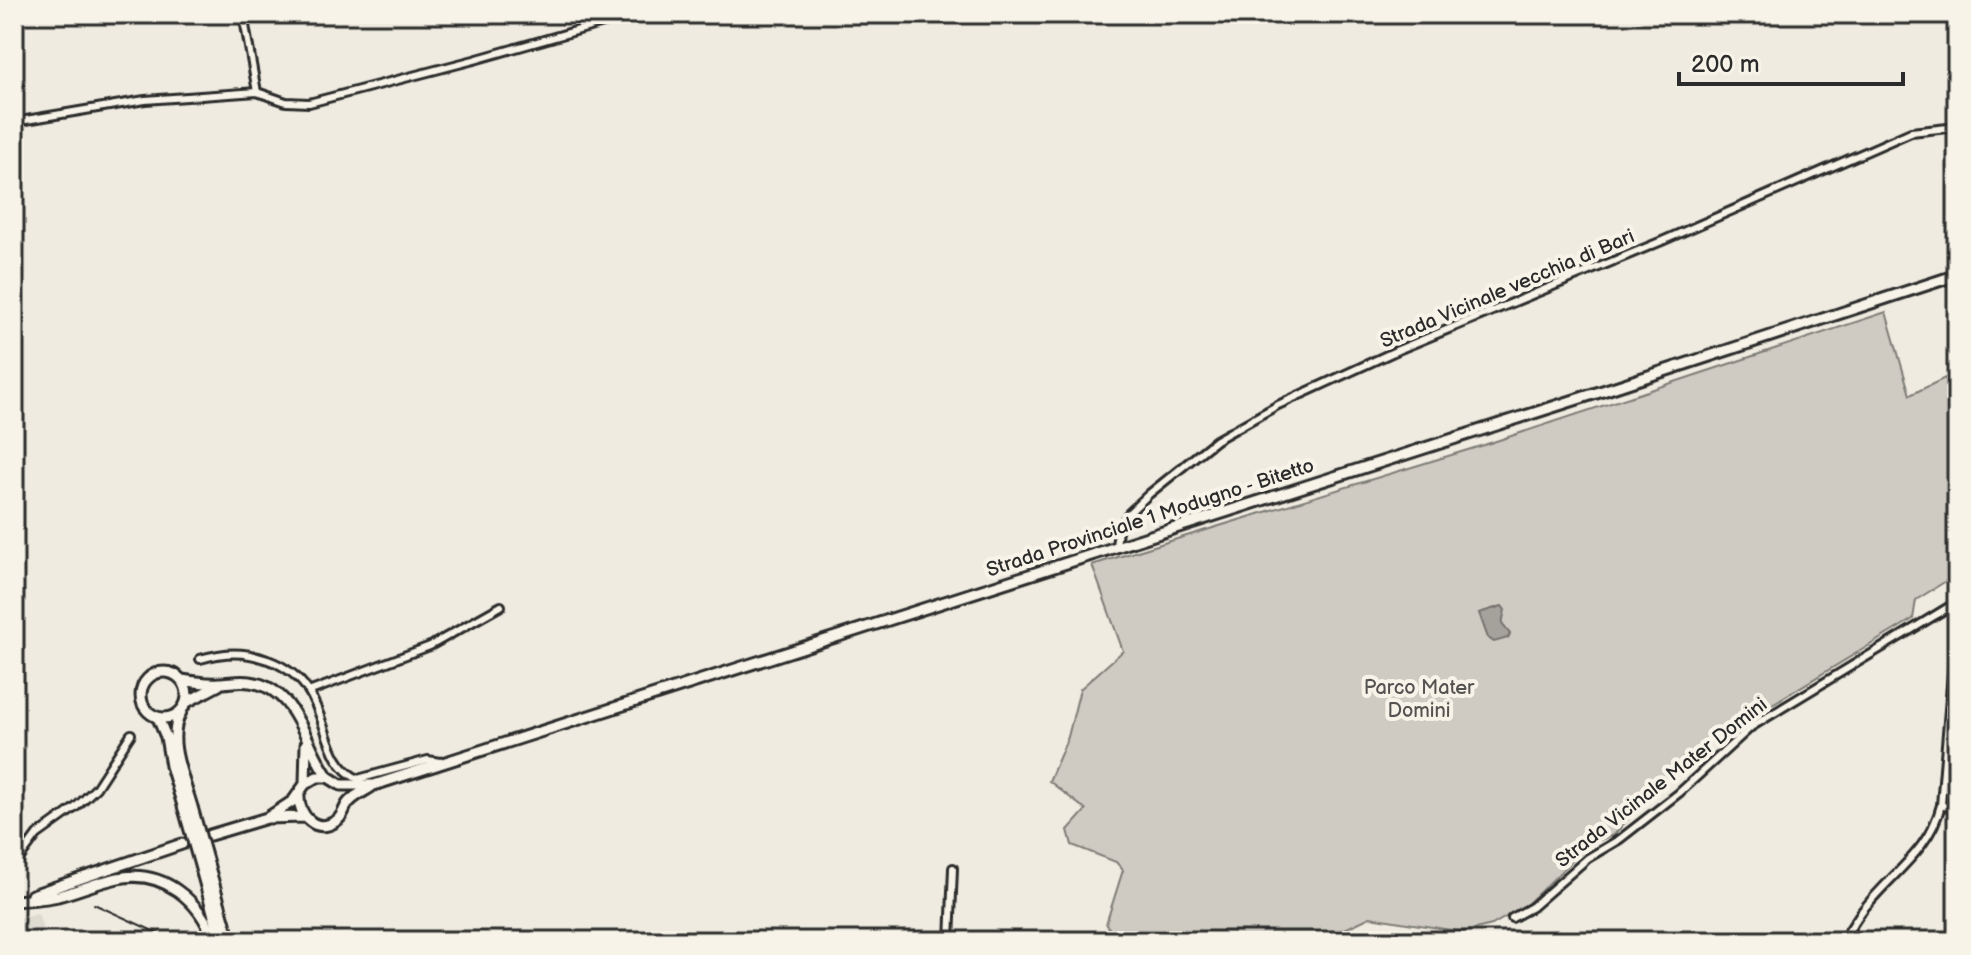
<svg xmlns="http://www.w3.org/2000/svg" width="1971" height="955" font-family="'Balsamiq Sans',sans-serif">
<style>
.built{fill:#dedbd1}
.green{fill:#cfcbc2;stroke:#7d7b76;stroke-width:2}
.water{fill:#a4a29a;stroke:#74726e;stroke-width:2}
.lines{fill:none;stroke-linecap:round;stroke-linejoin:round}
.street-casing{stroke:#2b2b2b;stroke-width:12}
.secondary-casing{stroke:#2b2b2b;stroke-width:15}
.street{stroke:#f7f3e8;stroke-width:6}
.secondary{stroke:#f7f3e8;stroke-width:9}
.rail{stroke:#2b2b2b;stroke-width:2}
.secondary-bridge-casing{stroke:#2b2b2b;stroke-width:15;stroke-linecap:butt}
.secondary-bridge{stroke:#f7f3e8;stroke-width:9}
.labels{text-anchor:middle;stroke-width:8;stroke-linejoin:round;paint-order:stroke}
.street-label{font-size:20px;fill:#2b2b2b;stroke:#f7f3e8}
.park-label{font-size:20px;fill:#545351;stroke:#f7f3e8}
</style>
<rect width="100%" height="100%" fill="#efebe0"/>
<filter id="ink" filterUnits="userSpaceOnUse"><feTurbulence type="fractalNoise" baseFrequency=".0125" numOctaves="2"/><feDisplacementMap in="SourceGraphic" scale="16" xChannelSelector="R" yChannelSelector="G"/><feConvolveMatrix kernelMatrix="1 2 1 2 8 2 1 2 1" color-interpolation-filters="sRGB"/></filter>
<g filter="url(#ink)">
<path class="built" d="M38,913L47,941H14V919Z"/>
<path class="green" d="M1886,312L1910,395L1945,378L1957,393V574L1916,600L1913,619L1683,758L1614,835L1591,843L1526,905L1492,925L1463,932L1370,917L1343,930L1269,941H1118L1106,924L1123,870L1116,862L1072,845L1068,830L1086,810L1049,781L1068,737L1080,689L1123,651L1092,565L1484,445Z"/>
<path class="water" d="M1502,606L1505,610L1502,624L1510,634L1508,638L1494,642L1488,638L1479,613Z"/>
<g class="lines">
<g class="street-casing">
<path id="street" d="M243,14L257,92
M14,122L145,100L257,92L286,102L309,103L474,60L635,14
M1116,546L1118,530L1129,513L1149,494L1216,440L1278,405L1398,350L1662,241L1911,132L1957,127
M200,659C225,652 244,651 268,660C337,685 312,756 358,779L428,760L440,762
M311,691L430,646L501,606
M1941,805L1957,810
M14,866L37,835L76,807L96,788L131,734
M1512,918L1532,907L1588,858L1620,839L1679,793L1751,727L1957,602
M950,941L953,868
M1841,941C1851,930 1857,916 1867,905C1895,871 1930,849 1941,805L1957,613"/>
</g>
<g class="secondary-casing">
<path id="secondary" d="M141 695a23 23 0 1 1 46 0a23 23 0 1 1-46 0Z
M182,680C194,682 207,684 219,683C229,683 239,680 250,682C297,688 304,744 328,777
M187,702L219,685
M181,712C165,740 184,778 192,807
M158,718L166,737L171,766L184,809
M305,784L306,744
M299,796C298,815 316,835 336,821C342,817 343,812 346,806C351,797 363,792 371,787
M267,818L293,801L305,784L317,777H328L341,785H374L1612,388L1957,275
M210,835L267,818L304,817
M211,874L230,941
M203,876L221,941
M32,895L182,844
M14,901C29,900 44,899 58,896C78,891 98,882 118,878C163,869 200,900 214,941"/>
</g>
<use href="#street" class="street"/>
<use href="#secondary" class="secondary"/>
<path class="rail" d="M94,904L175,941"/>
<g class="secondary-bridge-casing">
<path id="secondary-bridge" d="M192,807L211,874
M184,809L203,876"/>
</g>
<use href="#secondary-bridge" class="secondary-bridge"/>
</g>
</g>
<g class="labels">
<g class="street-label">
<text transform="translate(1507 288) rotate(-23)" y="7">Strada Vicinale vecchia di Bari</text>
<text transform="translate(1150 517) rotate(-18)" y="7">Strada Provinciale 1 Modugno - Bitetto</text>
<text transform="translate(1661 782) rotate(-38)" y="7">Strada Vicinale Mater Domini</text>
</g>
<g class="park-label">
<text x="1419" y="694">Parco Mater<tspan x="1419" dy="23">Domini</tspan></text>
</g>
</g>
<rect width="1971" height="955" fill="none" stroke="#f7f3e8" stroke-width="48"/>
<rect x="24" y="24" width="1923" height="907" fill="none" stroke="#2b2b2b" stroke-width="3" filter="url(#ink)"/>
<path d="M1679 72v12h224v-12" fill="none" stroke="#2b2b2b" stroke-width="4"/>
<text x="1691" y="72" font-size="24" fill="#2b2b2b" stroke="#f7f3e8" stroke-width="6" paint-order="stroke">200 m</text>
</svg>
